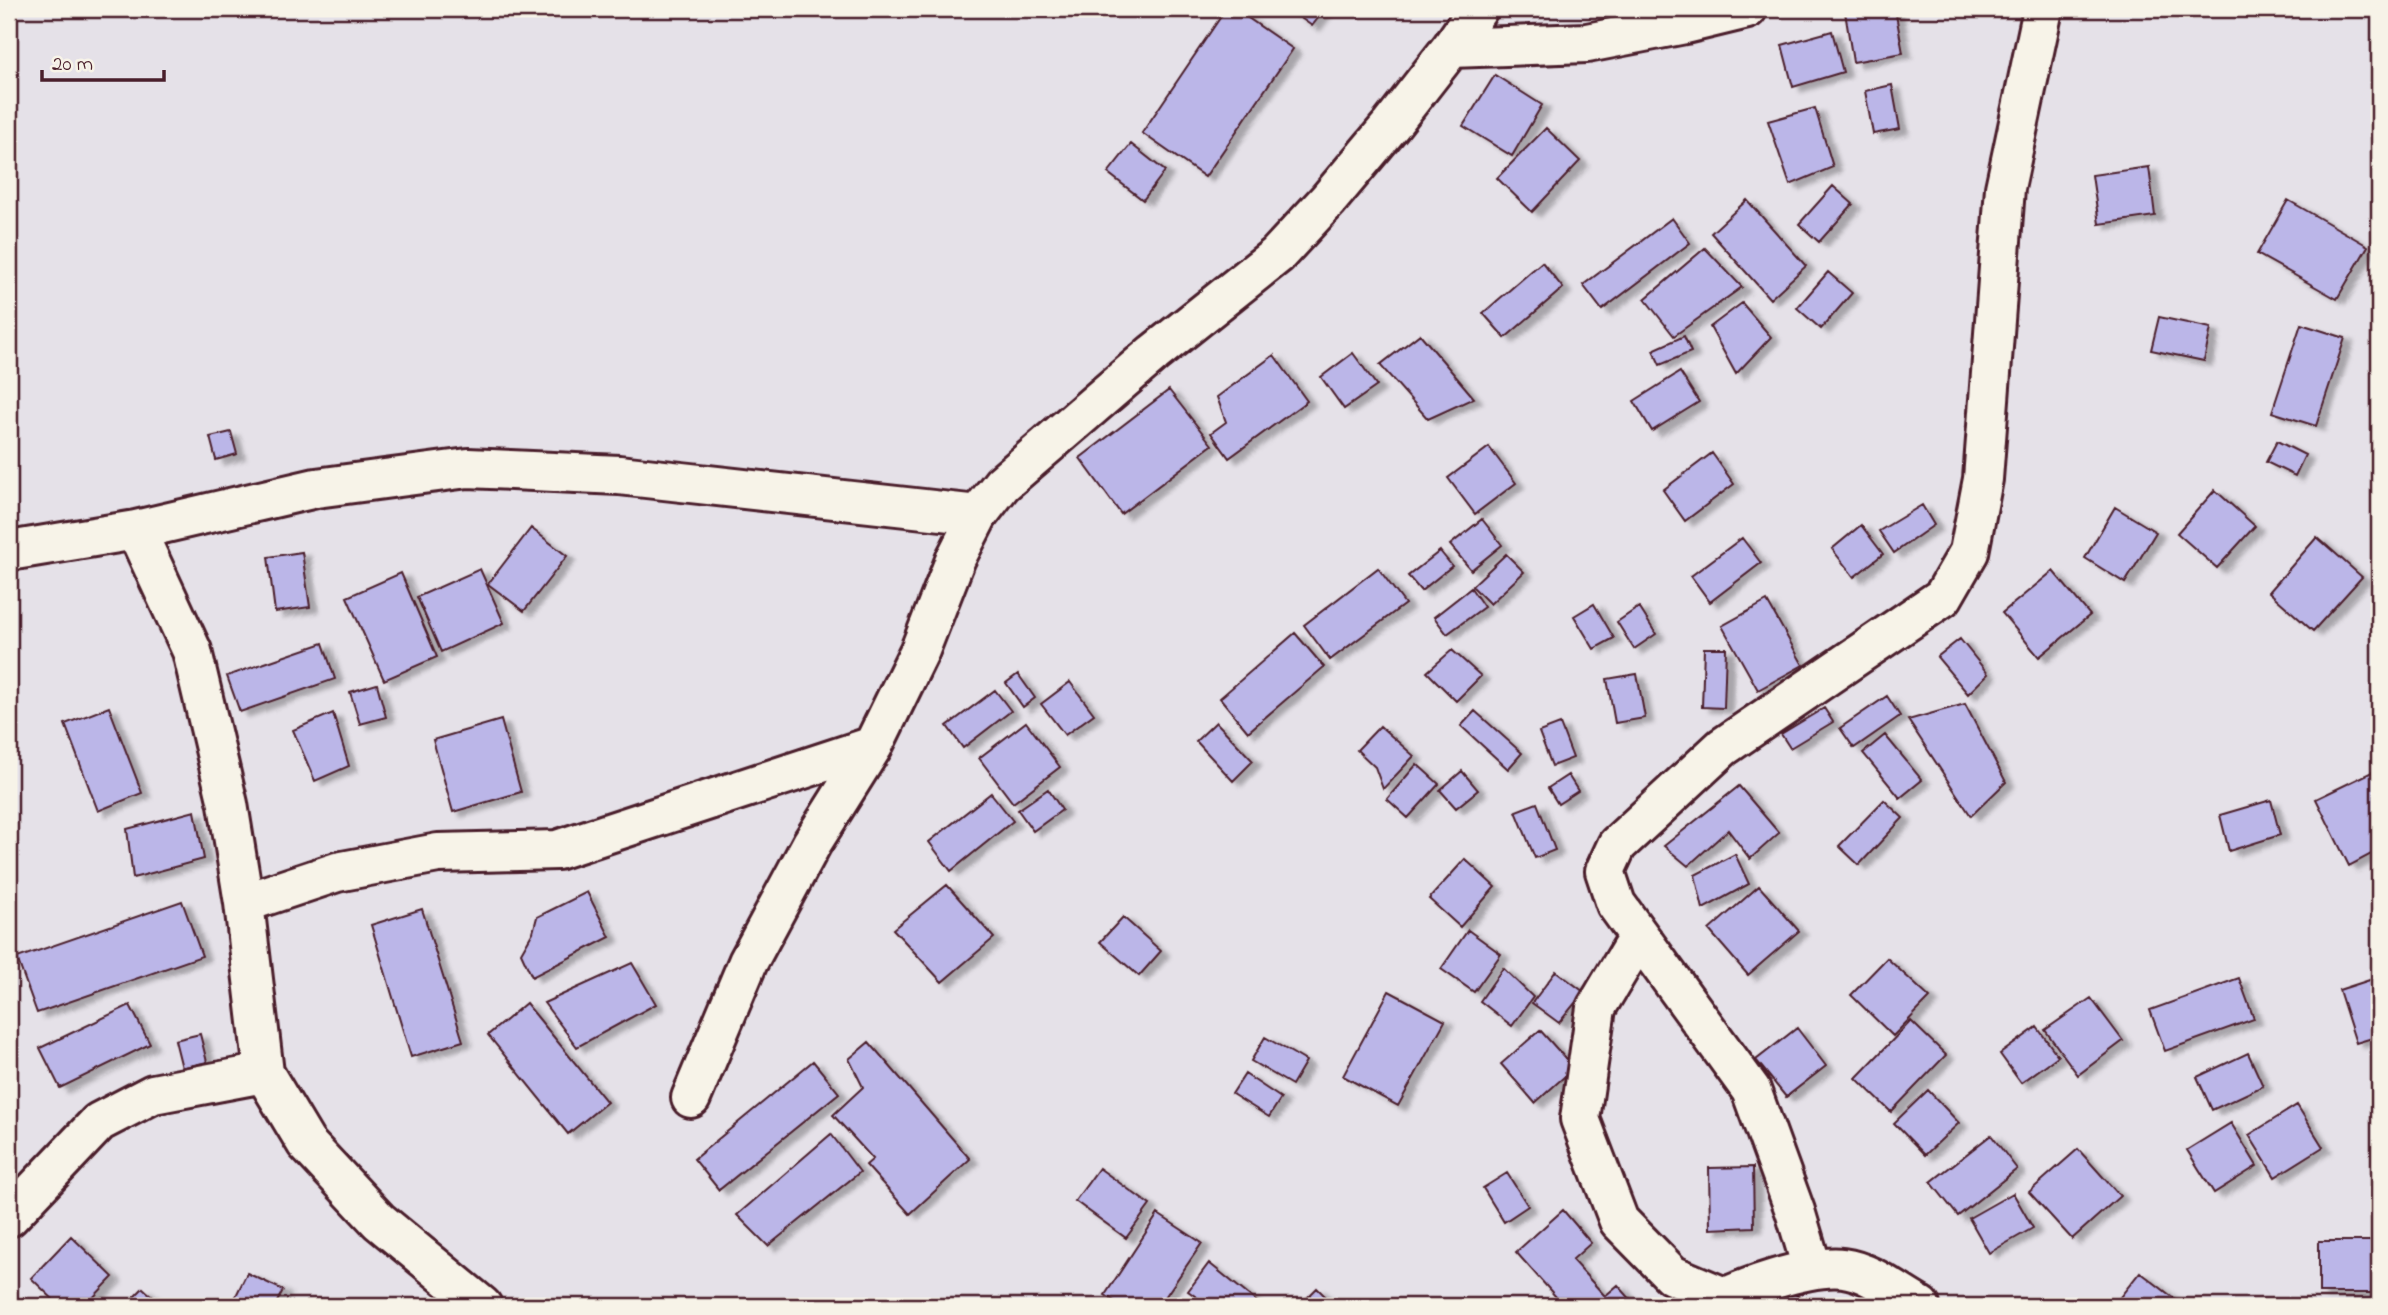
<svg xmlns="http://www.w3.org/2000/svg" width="2388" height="1315" font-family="'Indie Flower',sans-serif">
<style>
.building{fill:#bbb6e8;stroke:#4a1f2b;stroke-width:2;filter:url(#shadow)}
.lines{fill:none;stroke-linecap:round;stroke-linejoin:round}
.minor-casing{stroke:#4a1f2b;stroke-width:44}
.minor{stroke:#f7f3e8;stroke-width:38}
</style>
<defs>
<filter id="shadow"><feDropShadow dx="8" dy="4.5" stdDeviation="2" flood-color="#0004"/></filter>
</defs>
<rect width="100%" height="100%" fill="#e5e1e8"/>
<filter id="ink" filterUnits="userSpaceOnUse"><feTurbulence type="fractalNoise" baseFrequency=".0143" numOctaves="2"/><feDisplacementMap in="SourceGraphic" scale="14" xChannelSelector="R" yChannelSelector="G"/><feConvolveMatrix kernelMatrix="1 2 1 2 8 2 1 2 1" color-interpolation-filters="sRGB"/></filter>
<g filter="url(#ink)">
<path class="building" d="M1226,9H1235L1293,49L1205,177L1142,133Z
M1288,9H1325L1312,26Z
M1864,9H1895L1903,53L1853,62L1845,12Z
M1832,31L1843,72L1793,87L1782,45Z
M1495,75L1542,105L1512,156L1463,126Z
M1892,85L1900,129L1873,134L1865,91Z
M1815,108L1833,167L1790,185L1768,121Z
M1546,128L1580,161L1532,212L1497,178Z
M1131,144L1165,171L1143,200L1108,173Z
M2149,167L2155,216L2099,224L2092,175Z
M1833,186L1853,204L1819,242L1799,224Z
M1747,200L1806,266L1770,299L1711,233Z
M2288,200L2368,246L2337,299L2257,254Z
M1672,218L1690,243L1602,310L1583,285Z
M1705,248L1742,287L1674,336L1645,299Z
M1542,262L1563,288L1505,338L1483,313Z
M1828,272L1852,293L1821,329L1797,308Z
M1742,303L1771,337L1736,374L1710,327Z
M2159,317L2211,328L2204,361L2151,350Z
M2301,324L2345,338L2316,426L2272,412Z
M1420,334L1474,398L1428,419L1380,365Z
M1684,336L1691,352L1660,365L1653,350Z
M1353,353L1377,386L1344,409L1321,377Z
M1274,355L1307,401L1229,458L1211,433L1226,422L1217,397Z
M1680,372L1699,402L1652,431L1634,401Z
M1169,390L1212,445L1121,514L1080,458Z
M231,432L237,454L216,460L210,437Z
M2277,441L2305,455L2295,476L2266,462Z
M1489,447L1516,483L1475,514L1448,478Z
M1712,453L1734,484L1685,521L1663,490Z
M2215,490L2255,526L2217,568L2177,533Z
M1922,505L1934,525L1894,553L1879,531Z
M2115,507L2156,532L2125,583L2085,558Z
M1482,519L1502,545L1471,570L1450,545Z
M1861,525L1883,554L1854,577L1832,549Z
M531,528L567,556L524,611L488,584Z
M2317,537L2362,577L2313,631L2269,592Z
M1742,538L1761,563L1710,602L1691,576Z
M1440,551L1452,566L1421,591L1408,576Z
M302,552L310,607L275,612L268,557Z
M1506,554L1524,572L1490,604L1472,586Z
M1378,568L1405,604L1330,660L1304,625Z
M480,569L504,623L441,652L417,597Z
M2053,571L2090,615L2039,657L2002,613Z
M401,573L437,657L384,680L347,597Z
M1471,588L1484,607L1447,634L1434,617Z
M1767,601L1803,665L1758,690L1722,626Z
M1594,604L1614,638L1594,649L1574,616Z
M1639,607L1656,634L1634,649L1617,622Z
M1295,633L1324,667L1248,732L1220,698Z
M1960,639L1988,674L1968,694L1937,657Z
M323,643L335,679L240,712L227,676Z
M1704,648H1726L1724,708L1702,707Z
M1452,650L1481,676L1456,701L1427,672Z
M1018,674L1035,698L1023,707L1006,683Z
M1637,674L1645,718L1615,723L1607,679Z
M1070,682L1094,714L1065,735L1041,704Z
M377,684L386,717L360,724L350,692Z
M995,690L1011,711L963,748L947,726Z
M1887,696L1900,716L1854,748L1840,728Z
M1965,704L2006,782L1971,816L1908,720Z
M109,707L142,793L98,811L65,724Z
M1824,708L1833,722L1790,748L1781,734Z
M1475,711L1522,753L1508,769L1461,726Z
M333,713L349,766L315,781L293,730Z
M501,720L521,792L453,812L433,740Z
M1026,722L1060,767L1013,803L979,758Z
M1216,722L1253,761L1233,781L1196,741Z
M1560,724L1573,758L1552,766L1539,732Z
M1380,726L1414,756L1383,789L1375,767L1357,750Z
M1885,735L1922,780L1900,798L1863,753Z
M1417,764L1439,784L1408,818L1387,799Z
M2376,770L2379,776V850L2349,866L2316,799Z
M1462,771L1478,790L1456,808L1440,790Z
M1568,775L1578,791L1558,804L1548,788Z
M1739,786L1779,833L1750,859L1728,830L1688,866L1664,846Z
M1048,789L1062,810L1033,831L1018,810Z
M991,793L1013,821L951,871L929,842Z
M1884,800L1903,818L1859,865L1839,846Z
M2271,800L2280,835L2229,851L2220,815Z
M1537,803L1555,850L1535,858L1516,811Z
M195,811L204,859L133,878L127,829Z
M1735,854L1749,884L1703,909L1695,875Z
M1465,859L1495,887L1460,927L1429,899Z
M947,885L994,938L942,982L893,929Z
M1759,886L1799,931L1748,975L1709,930Z
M587,892L610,937L532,977L521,953L533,932L537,917Z
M182,901L202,956L37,1013L17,958Z
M422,909L463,1041L411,1057L371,925Z
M1123,917L1161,951L1139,976L1100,942Z
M1468,930L1501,954L1474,992L1441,969Z
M1887,958L1930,998L1893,1036L1851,995Z
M632,963L656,1004L577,1047L544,1003Z
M1503,968L1533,997L1512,1026L1480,1001Z
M1556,971L1584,992L1559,1023L1532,1003Z
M2379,977V1036L2356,1043L2339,990Z
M2239,978L2254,1019L2165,1051L2150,1010Z
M1389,991L1445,1021L1398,1106L1343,1076Z
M2091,998L2123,1041L2078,1075L2045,1030Z
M526,1003L607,1102L568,1134L488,1035Z
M130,1005L150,1044L60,1088L40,1048Z
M1911,1021L1946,1055L1891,1112L1856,1078Z
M2037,1027L2058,1056L2021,1083L2000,1054Z
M1797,1028L1826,1066L1786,1097L1756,1060Z
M1540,1030L1574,1068L1535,1103L1501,1064Z
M200,1034L207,1062L182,1068L175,1040Z
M1265,1037L1306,1061L1292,1085L1251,1061Z
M869,1042L970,1159L910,1214L866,1165L873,1159L833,1115L863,1087L849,1059Z
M2248,1053L2263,1086L2212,1110L2197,1077Z
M813,1061L839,1093L719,1190L694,1159Z
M1245,1074L1281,1098L1269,1117L1232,1094Z
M1928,1090L1959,1123L1925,1155L1894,1123Z
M2297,1105L2323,1147L2275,1177L2249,1135Z
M2231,1123L2257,1166L2214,1193L2187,1150Z
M831,1134L860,1172L768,1246L737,1215Z
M1991,1135L2017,1169L1958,1216L1931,1182Z
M2078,1149L2120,1196L2072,1239L2029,1192Z
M1753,1167L1754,1227L1710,1229L1709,1168Z
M1099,1168L1150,1205L1126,1238L1075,1201Z
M1507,1173L1528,1206L1504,1222L1483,1188Z
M2013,1193L2033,1228L1989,1253L1969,1218Z
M1563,1210L1591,1243L1572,1260L1605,1296L1618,1285L1633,1302L1629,1306H1564L1516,1252Z
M1158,1214L1202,1243L1159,1306H1122L1105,1295Z
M71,1236L113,1277L85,1306H60L31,1278Z
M2319,1241H2373L2372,1293H2319Z
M1209,1263L1262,1306H1209L1188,1291Z
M2140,1272L2179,1302L2176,1306H2113Z
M247,1273L283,1290L275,1306H231Z
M143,1288L163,1306H125Z
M1317,1288L1335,1306H1299Z
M1781,1290L1825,1306H1775Z"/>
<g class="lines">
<g class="minor-casing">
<path id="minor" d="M1451,48L1587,43L1685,24L1747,9
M136,530L192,651L228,804L244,903L264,1073L306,1143L379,1221L482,1306
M9,551L136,530L316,488L468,468L619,475L978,515
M244,903L337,872L438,853L557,850L873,746
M1639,936L1596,1008L1580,1119L1619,1221L1672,1275L1724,1297
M691,1098L748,962L812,843L873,746L920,650L956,558L978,515L1002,484L1154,353L1277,255L1328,200L1391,125L1451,48L1478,9
M9,1217L99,1122L153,1094L264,1073
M1812,1268L1795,1211L1751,1090L1616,904L1605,871L1617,845L1723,747L1943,597L1969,552L1983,479L2005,188L2043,9
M1709,1306C1738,1289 1809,1264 1843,1268C1869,1271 1897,1293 1920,1306"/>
</g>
<use href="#minor" class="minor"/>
</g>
</g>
<rect width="2388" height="1315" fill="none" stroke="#f7f3e8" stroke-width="35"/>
<rect x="18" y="18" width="2353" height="1280" fill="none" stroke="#4a1f2b" stroke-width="2.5" filter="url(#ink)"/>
<path d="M42 70v10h122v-10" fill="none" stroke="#4a1f2b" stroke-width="3.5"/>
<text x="52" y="70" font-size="21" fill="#4a1f2b" stroke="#f7f3e8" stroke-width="5" paint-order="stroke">20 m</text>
</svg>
